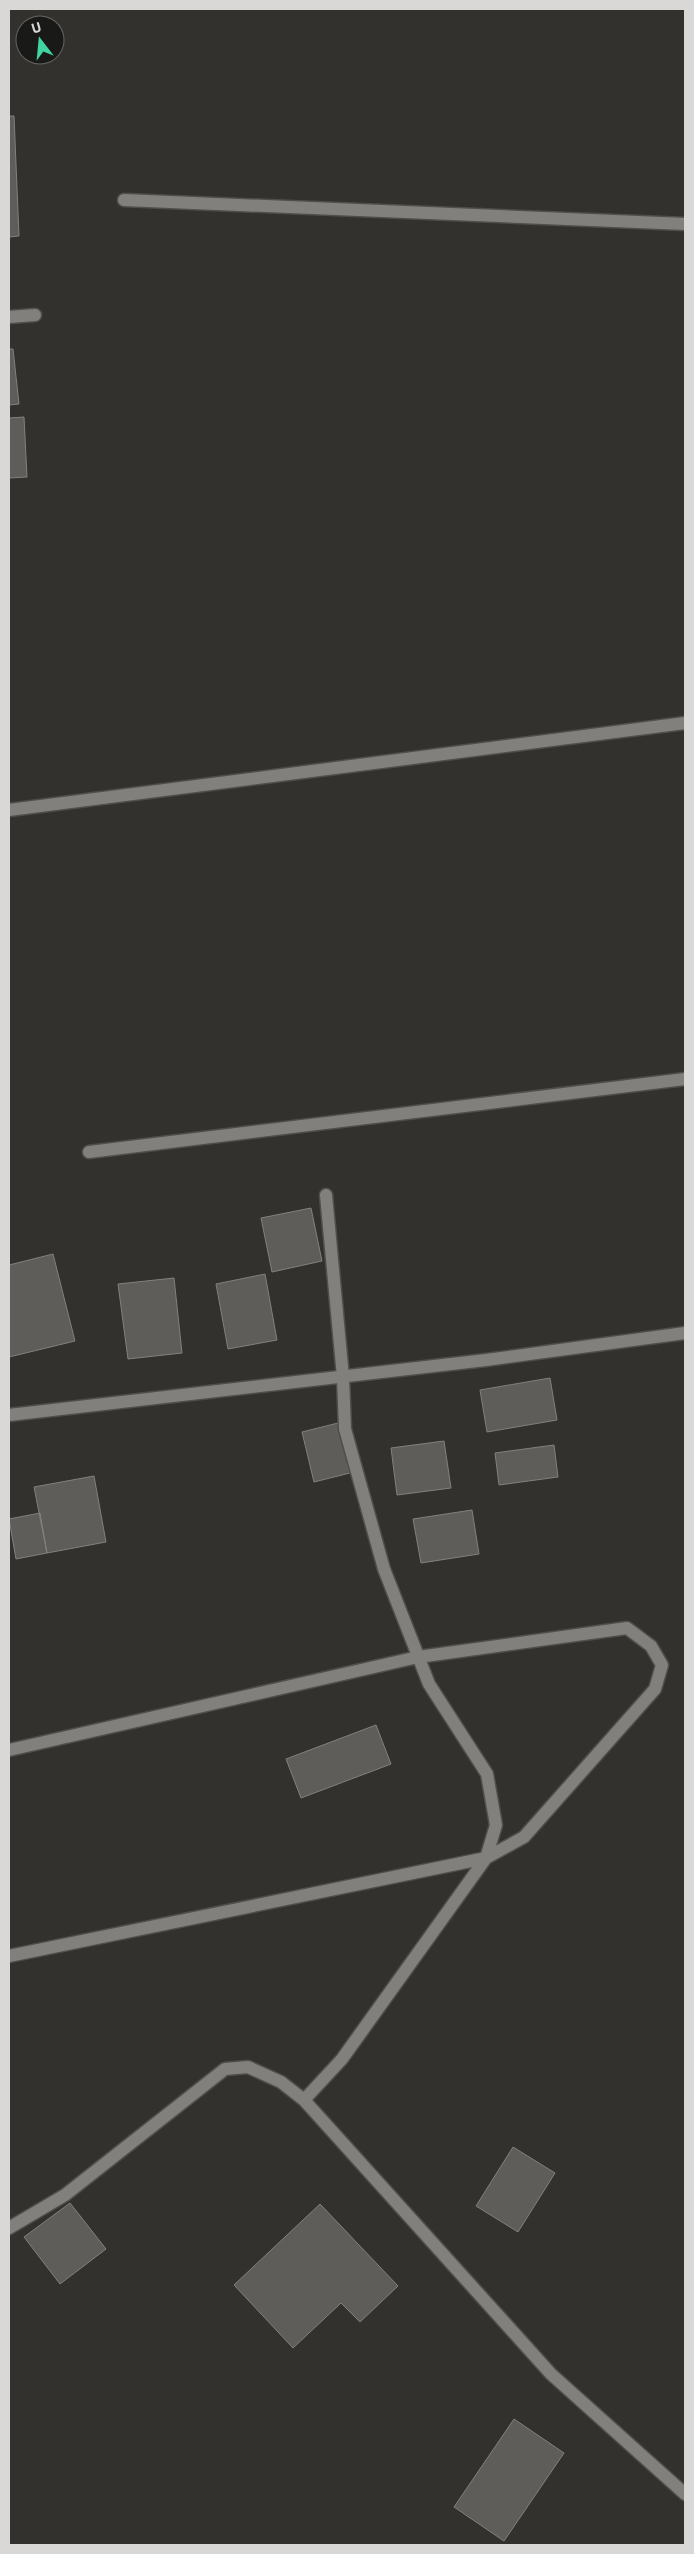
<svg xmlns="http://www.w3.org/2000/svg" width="694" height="2554" font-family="'IBM Plex Sans',sans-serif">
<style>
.building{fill:#5f5d5a;stroke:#83807d}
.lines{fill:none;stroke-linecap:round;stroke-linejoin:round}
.minor-casing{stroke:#4f4e4c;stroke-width:15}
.minor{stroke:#81807d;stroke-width:12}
</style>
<rect width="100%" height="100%" fill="#32312e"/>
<path class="building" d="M9,116H14L19,236L9,237Z
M9,349H13L19,404L9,405Z
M24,417L27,477L9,478V418Z
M311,1208L322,1261L272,1272L261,1218Z
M53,1254L75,1341L9,1357V1265Z
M265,1274L277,1340L228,1349L216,1284Z
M174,1278L182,1353L128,1359L118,1284Z
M550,1378L557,1420L487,1432L480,1390Z
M338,1423L350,1473L314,1482L302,1432Z
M444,1441L451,1488L397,1495L391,1448Z
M554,1445L558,1477L499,1485L495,1453Z
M94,1476L106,1542L47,1553L34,1487Z
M472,1510L479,1554L421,1563L413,1519Z
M40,1513L47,1553L16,1559L9,1519Z
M376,1725L391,1764L301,1798L286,1759Z
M513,2147L555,2173L518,2232L476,2206Z
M70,2203L106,2249L60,2284L24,2237Z
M320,2204L398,2286L360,2322L341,2303L293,2348L234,2285Z
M514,2419L564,2453L504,2541L454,2507Z"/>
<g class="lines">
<g class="minor-casing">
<path id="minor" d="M124,200L685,224
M9,317L35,315
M9,810L685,723
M89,1152L685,1079
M9,1415L486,1360L685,1333
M9,1750L418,1657L627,1628L651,1646L662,1665L655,1689L524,1837L486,1858L9,1956
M304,2100L551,2374L685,2494
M9,2228L65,2195L225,2069L248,2067L281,2082L304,2100L342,2059L486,1858L496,1825L487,1774L429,1684L384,1569L345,1429L343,1377L326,1195"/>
</g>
<use href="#minor" class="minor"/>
</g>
<rect width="694" height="2554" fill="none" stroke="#d9d8d6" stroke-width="20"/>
<g transform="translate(40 40) rotate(344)"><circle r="24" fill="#191918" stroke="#666564"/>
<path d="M0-4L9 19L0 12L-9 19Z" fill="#41d4a1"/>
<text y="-8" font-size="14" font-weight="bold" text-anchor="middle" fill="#d9d8d6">U</text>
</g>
</svg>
